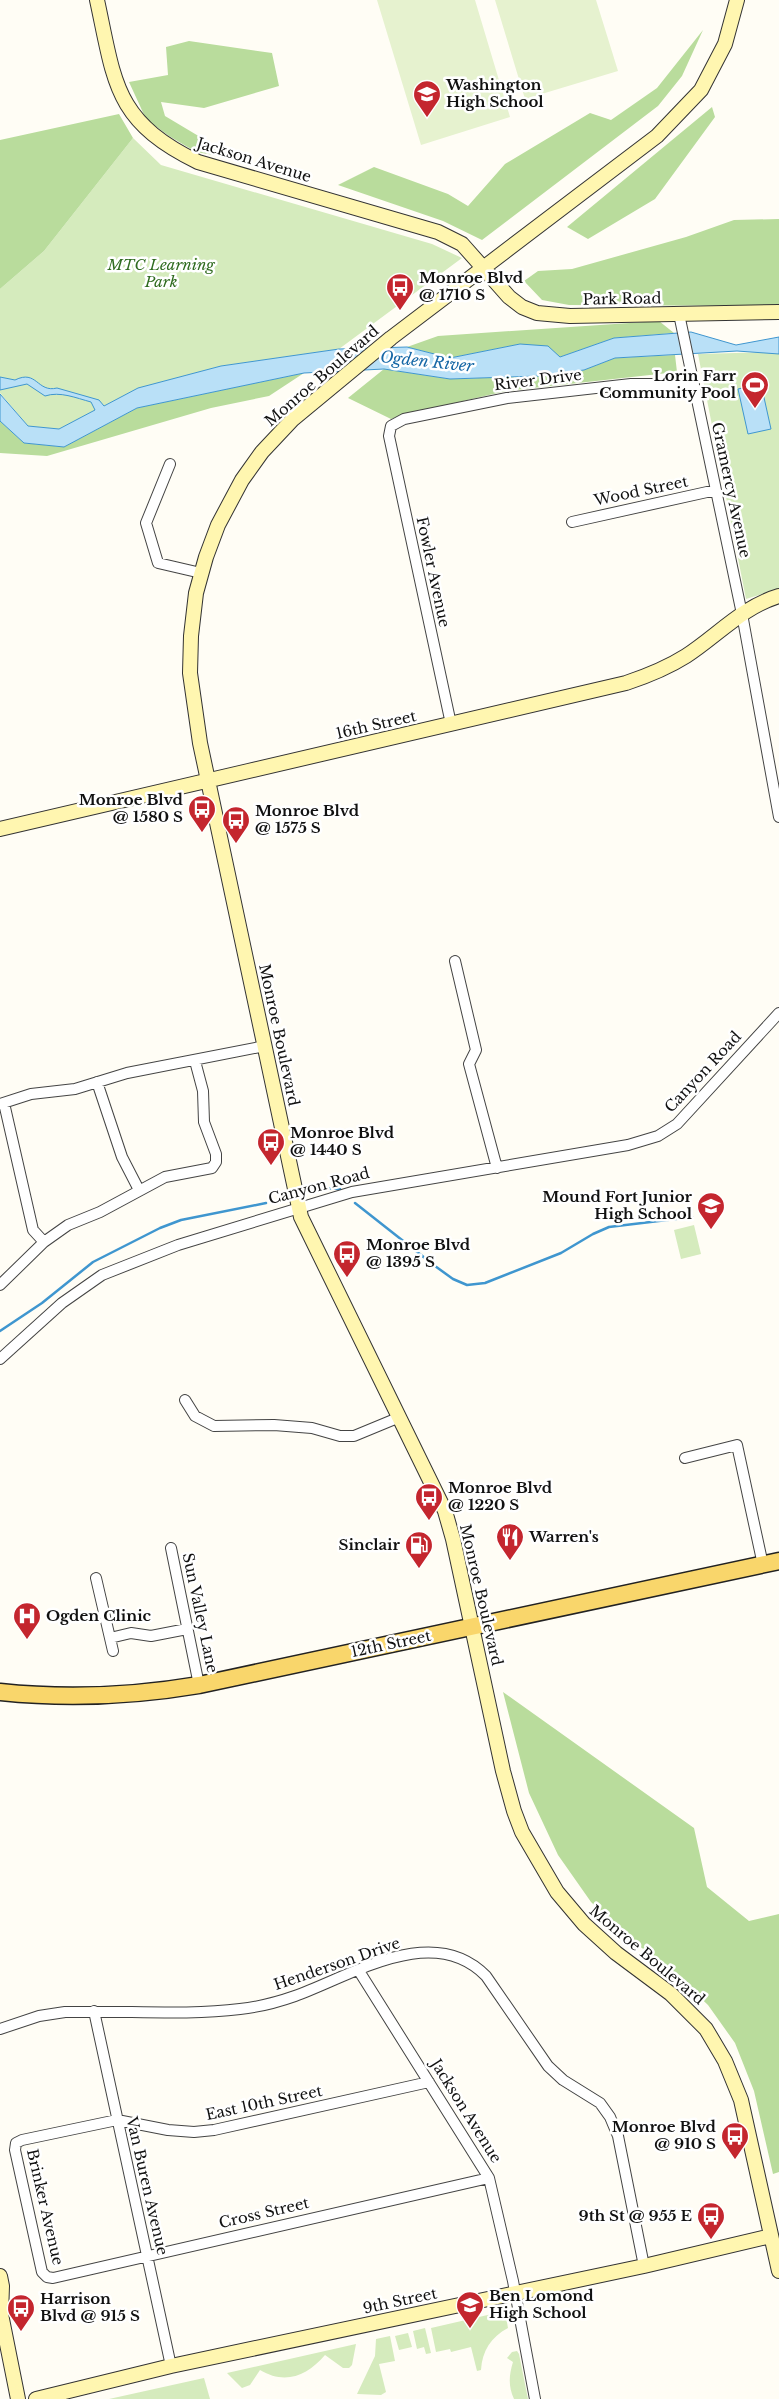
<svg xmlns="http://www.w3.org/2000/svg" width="779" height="2399" font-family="'Libre Baskerville',serif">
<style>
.green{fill:#d5ebbd}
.forest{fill:#b9dc9c}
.pitch{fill:#e6f2cf}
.water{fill:#b9e0f7;stroke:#3f96cf}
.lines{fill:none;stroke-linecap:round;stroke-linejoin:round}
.stream{stroke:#3f96cf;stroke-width:2.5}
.street-casing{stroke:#444;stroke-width:12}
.secondary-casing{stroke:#333;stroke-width:16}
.primary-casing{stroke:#222;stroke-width:19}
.street{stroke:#fff;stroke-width:10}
.secondary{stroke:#fff6b0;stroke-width:14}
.primary{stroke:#f9d66b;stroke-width:16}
.labels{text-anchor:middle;stroke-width:5;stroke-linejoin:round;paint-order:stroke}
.poi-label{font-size:15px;font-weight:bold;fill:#111;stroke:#fff;text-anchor:start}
.street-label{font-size:15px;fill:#111;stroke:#fff}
.park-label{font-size:15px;font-style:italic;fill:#2f6b1f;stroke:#fff}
.water-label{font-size:16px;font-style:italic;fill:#1768a6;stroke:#fff}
</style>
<rect width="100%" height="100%" fill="#fffdf5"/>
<path class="green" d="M133,138L161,165L432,244L462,258L339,349L221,366L139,388L59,429L28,426L0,393V289L44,251Z
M779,352V589L746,599L698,354Z
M694,1225L701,1254L681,1259L674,1230Z
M505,2311L508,2328C491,2337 482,2351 481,2370L477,2371L471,2347L451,2352L450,2349L436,2352L431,2328Z
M425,2328L431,2353L426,2354L424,2347L417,2349L413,2331Z
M408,2333L412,2347L399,2350L395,2336Z
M390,2336L395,2361L379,2364L386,2392L381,2395L357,2394L375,2356L376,2339Z
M356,2344L352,2365L349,2368H343L325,2355C307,2376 285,2385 260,2370L250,2385L242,2388L227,2373Z
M517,2351L519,2354L528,2399H514C508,2386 509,2375 513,2362L507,2358L512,2352Z
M204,2378L210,2399H109Z"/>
<path class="forest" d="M703,30L682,76L658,106L482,240L443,221L338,185L374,167L448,194L468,206L505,164L590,113L611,120L657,88Z
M189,41L272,53L279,86L204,108L161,102L165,116L237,159L196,152L169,136L146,119L129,82L168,75L166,47Z
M712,107L715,117L655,199L588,239L567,227Z
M119,114L133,138L44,251L0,289V140Z
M779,219V306L569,305L542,300L524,281L538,271L572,269L686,237L734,220Z
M659,321L674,333L614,338L560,357L520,344L450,358L407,347L438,336Z
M675,355L677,372L506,391L399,416L391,419L348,398L384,369L450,379L539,376L584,370L615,358Z
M304,373L269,396L211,408L47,456L0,453V421L24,443L64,447L137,408Z
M503,1692L694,1828L707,1887L749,1921L779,1914V2172L773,2174L754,2091L735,2043L708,2005L670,1969L626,1936L591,1902L558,1855L529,1793Z"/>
<path class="pitch" d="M377,0H475L510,117L421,145Z
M495,0H596L618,71L525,99Z"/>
<path class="water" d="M691,332L736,345L779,337V354L737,351L615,358L584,370L539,376L450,379L384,369L304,373L137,408L64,447L24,443L0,421V394L28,426L59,429L95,410L91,402C76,398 60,391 45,396L27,384L0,390V377L15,380C37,369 37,393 57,388L99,400L104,406L138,388L221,366L339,349L407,347L450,358L520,344L548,346L560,357L614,338Z
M761,384L771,429L748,434L738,389Z"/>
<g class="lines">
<path class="stream" d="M323,1188L340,1189
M355,1203L435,1266L453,1279L467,1285L485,1283L561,1253L593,1234L609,1227L692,1217
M0,1331L42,1303L93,1262L160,1228L181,1220L266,1203"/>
<g class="street-casing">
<path id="street" d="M679,314L742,614L779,817
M170,464L146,523L158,563L201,573
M572,522L716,490
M451,724L389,436L391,426L404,419L507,398L631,384H694
M455,961L476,1050L469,1064L497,1168
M97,1082L122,1157L139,1190
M4,1103L33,1230L44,1242
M0,1104L31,1094L75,1089L127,1073L265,1046
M0,1285L44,1242L68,1225L100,1212L165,1177L212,1168L216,1162V1154L204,1122L203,1091L195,1061
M0,1359L62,1303L102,1275L178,1245L352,1192L628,1145L658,1136L677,1124L779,1013
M185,1400L195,1416L214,1426L274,1425L312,1428L340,1436H354L400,1417
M685,1458L737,1445L763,1565
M171,1548L199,1685
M96,1578L113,1651
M110,1638L131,1633L151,1636L187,1629
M359,1971L489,2178L513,2281L535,2399
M94,2011L171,2366
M0,2029L39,2016L65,2012C122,2010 184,2016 240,2009C259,2007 278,2002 295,1996C353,1975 433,1922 486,1976L548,2066L563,2080L600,2103L610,2117L618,2136L644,2266
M429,2082L214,2130L194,2132L168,2130L117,2120L22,2140L16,2143L15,2150L42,2272L47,2277L53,2278L489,2178"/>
</g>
<g class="secondary-casing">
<path id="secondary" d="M97,0C115,83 114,121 198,162L438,232L462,244L509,297L522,307L537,313L570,316L779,312
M737,0L725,44L701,90L657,136L391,338L293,419L262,452L242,480L218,525L206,557L196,593L191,636L190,673L200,743L301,1217L445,1511L453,1539L503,1771L514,1811L522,1832L557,1892L584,1924L616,1953L671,1994L706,2029L725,2061L741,2100L779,2271
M0,829L626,683C647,676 667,668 686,656C717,636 742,607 779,596
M0,2276L2,2286L1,2314L18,2399
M36,2399L171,2366L644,2266L771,2236"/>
</g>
<g class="primary-casing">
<path id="primary" d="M0,1692C66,1699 134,1696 199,1685L779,1561"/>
</g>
<use href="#street" class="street"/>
<use href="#secondary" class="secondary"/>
<use href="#primary" class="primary"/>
</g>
<defs>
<g id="school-pin" transform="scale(1.4375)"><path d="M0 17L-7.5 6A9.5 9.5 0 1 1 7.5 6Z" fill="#c4262e" stroke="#fff"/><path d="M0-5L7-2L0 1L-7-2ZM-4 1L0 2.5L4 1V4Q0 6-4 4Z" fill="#fff"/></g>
<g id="bus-pin" transform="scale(1.4375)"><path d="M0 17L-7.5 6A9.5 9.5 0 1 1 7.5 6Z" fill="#c4262e" stroke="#fff"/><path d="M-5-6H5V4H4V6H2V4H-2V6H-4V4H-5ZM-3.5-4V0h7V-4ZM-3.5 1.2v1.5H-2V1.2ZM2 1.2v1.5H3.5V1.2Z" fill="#fff"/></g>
<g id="stadium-pin" transform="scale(1.4375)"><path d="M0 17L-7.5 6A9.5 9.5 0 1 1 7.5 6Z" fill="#c4262e" stroke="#fff"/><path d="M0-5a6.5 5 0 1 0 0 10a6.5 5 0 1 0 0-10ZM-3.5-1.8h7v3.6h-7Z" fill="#fff"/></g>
<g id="restaurant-pin" transform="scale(1.4375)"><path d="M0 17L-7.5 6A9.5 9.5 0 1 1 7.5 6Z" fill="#c4262e" stroke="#fff"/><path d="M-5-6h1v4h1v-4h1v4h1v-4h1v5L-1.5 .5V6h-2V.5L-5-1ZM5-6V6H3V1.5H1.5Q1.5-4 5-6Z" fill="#fff"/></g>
<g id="fuel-pin" transform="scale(1.4375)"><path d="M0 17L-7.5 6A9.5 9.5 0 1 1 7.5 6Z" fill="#c4262e" stroke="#fff"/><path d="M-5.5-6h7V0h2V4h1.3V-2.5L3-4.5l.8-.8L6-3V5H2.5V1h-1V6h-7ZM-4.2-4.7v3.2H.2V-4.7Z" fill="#fff"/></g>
<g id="hospital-pin" transform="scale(1.4375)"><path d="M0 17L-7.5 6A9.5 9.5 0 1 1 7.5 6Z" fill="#c4262e" stroke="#fff"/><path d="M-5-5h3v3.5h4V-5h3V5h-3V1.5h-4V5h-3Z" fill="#fff"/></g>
</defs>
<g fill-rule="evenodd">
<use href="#school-pin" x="427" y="94"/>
<use href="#bus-pin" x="400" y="287"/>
<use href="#stadium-pin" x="755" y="385"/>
<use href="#bus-pin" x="202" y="809"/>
<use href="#bus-pin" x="236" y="820"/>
<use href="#bus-pin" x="271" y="1142"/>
<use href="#school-pin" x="711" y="1206"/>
<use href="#bus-pin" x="347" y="1254"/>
<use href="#bus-pin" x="429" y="1497"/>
<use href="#restaurant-pin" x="510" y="1537"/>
<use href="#fuel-pin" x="419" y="1545"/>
<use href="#hospital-pin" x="27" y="1616"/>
<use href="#bus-pin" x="735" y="2136"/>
<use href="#bus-pin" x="711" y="2216"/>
<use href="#school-pin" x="470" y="2305"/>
<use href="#bus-pin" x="21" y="2308"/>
</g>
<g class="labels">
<g class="poi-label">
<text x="446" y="90">Washington<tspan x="446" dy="17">High School</tspan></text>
<text x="419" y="283">Monroe Blvd<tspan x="419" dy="17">@ 1710 S</tspan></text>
<text x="736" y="381" text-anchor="end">Lorin Farr<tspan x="736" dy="17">Community Pool</tspan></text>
<text x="183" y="805" text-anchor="end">Monroe Blvd<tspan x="183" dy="17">@ 1580 S</tspan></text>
<text x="255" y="816">Monroe Blvd<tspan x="255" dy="17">@ 1575 S</tspan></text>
<text x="290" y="1138">Monroe Blvd<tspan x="290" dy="17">@ 1440 S</tspan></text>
<text x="692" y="1202" text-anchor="end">Mound Fort Junior<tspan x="692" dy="17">High School</tspan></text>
<text x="366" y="1250">Monroe Blvd<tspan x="366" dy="17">@ 1395 S</tspan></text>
<text x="448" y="1493">Monroe Blvd<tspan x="448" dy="17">@ 1220 S</tspan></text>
<text x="529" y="1542">Warren's</text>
<text x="400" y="1550" text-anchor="end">Sinclair</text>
<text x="46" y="1621">Ogden Clinic</text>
<text x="716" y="2132" text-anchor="end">Monroe Blvd<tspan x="716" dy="17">@ 910 S</tspan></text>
<text x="692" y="2221" text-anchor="end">9th St @ 955 E</text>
<text x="489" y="2301">Ben Lomond<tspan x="489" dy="17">High School</tspan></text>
<text x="40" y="2304">Harrison<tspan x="40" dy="17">Blvd @ 915 S</tspan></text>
</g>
<g class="street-label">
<text transform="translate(254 160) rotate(17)" y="5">Jackson Avenue</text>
<text transform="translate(622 299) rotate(-1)" y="5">Park Road</text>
<text transform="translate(322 376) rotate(-41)" y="5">Monroe Boulevard</text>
<text transform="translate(538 380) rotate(-7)" y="5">River Drive</text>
<text transform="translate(731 490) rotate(78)" y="5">Gramercy Avenue</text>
<text transform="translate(641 491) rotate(-12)" y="5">Wood Street</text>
<text transform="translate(433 572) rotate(78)" y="5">Fowler Avenue</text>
<text transform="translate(376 725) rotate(-13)" y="5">16th Street</text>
<text transform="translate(279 1035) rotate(78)" y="5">Monroe Boulevard</text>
<text transform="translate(703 1072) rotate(-47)" y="5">Canyon Road</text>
<text transform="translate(319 1186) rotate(-15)" y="5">Canyon Road</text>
<text transform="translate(481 1595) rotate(77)" y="5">Monroe Boulevard</text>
<text transform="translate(200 1613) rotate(78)" y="5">Sun Valley Lane</text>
<text transform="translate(391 1644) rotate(-12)" y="5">12th Street</text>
<text transform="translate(647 1955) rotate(40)" y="5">Monroe Boulevard</text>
<text transform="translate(337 1964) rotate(-19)" y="5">Henderson Drive</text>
<text transform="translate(264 2103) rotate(-12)" y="5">East 10th Street</text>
<text transform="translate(466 2111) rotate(58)" y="5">Jackson Avenue</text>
<text transform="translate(147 2186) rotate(77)" y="5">Van Buren Avenue</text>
<text transform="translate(45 2207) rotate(77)" y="5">Brinker Avenue</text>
<text transform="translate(264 2213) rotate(-13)" y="5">Cross Street</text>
<text transform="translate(400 2301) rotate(-12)" y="5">9th Street</text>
</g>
<g class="park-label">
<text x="161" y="270">MTC Learning<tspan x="161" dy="17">Park</tspan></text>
</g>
<g class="water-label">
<text transform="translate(427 361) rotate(6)" y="6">Ogden River</text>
</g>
</g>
</svg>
